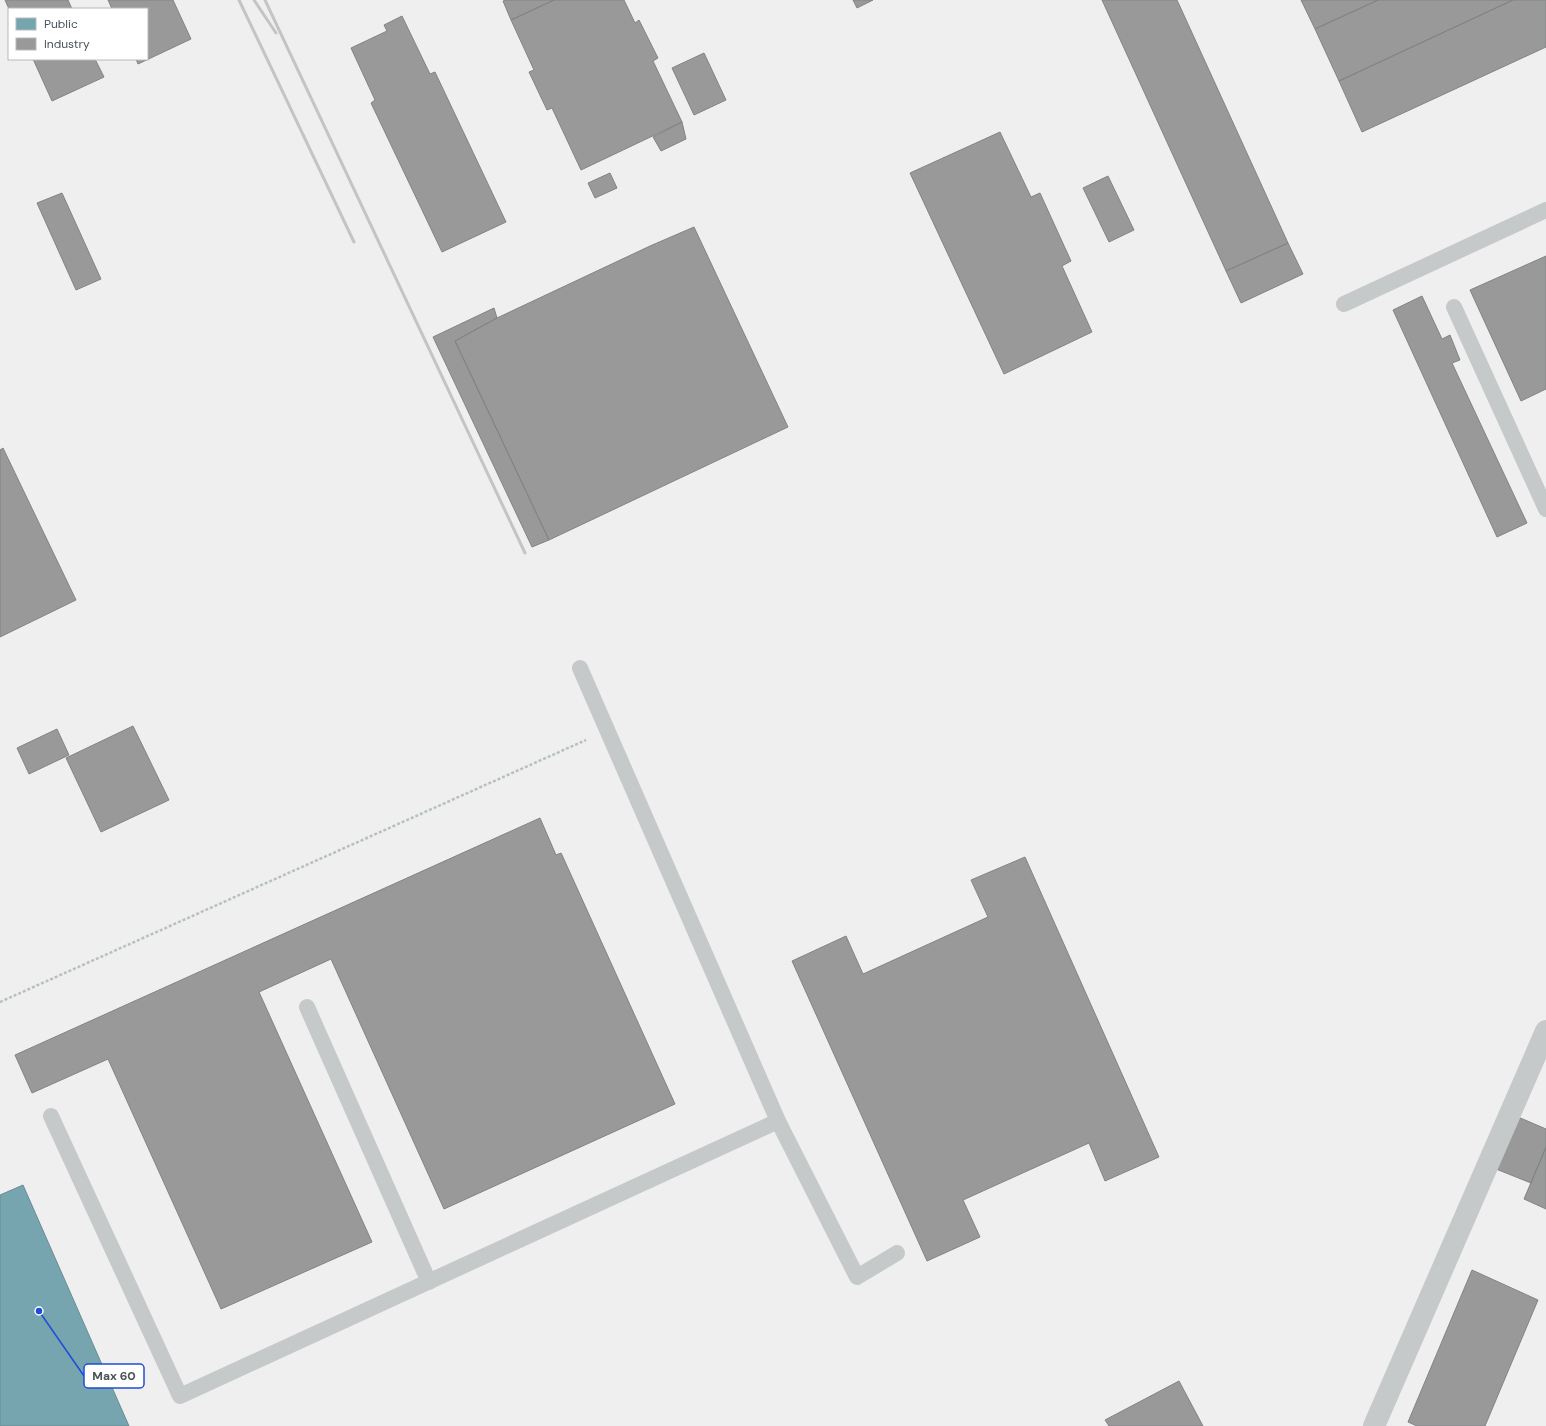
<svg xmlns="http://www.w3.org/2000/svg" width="1546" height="1426" font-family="'DM Sans',sans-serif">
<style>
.public{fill:#76a5af;stroke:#688c95}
.industry{fill:#999;stroke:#818486}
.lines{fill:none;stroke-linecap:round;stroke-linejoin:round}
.path{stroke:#b6c1bd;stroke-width:2.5;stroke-dasharray:3 2;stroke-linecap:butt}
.lane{stroke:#c6c9ca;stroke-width:16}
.street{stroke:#c6c9ca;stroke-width:22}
.rail{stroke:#c2c4c5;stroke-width:3}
.leader{fill:none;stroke:#1d4ed8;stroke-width:1.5}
.callout-dot{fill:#1d4ed8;stroke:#fff;stroke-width:1.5}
.callout{fill:#fff;stroke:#1d4ed8;stroke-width:1.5}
.callout-label{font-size:12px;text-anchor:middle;font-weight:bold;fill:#485259}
</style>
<rect width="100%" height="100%" fill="#efefef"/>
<path class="public" d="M23,1185L129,1426H0V1195Z"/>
<path class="industry" d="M5,0H68L72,9H9Z
M108,0H173L191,39L138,64L136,59H147V9H112Z
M506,0H554L511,20L503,1Z
M554,0H624L635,23L639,20L658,58L653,61L682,122L581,170L552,108L547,110L529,72L534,70L511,20Z
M853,0H873L857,8Z
M1102,0H1177L1288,243L1226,271Z
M1301,0H1378L1315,29Z
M1378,0H1513L1339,81L1315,29Z
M1513,0H1546V47L1362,132L1339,81Z
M402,16L430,74L435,72L506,222L442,252L371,103L375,100L351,48L387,31L384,25Z
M704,53L726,100L694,115L672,68Z
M33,59H95L104,77L52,101Z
M682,122L686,139L661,151L653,137Z
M1000,132L1031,197L1040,193L1071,261L1062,266L1092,332L1004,374L910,173Z
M610,173L617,188L595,198L588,183Z
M1108,176L1134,230L1109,242L1083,188Z
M62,193L101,279L76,290L37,203Z
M694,227L788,427L549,540L455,341L497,318L650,246Z
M1288,243L1303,274L1241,303L1226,271Z
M1546,256V389L1521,401L1470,290Z
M1422,296L1442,339L1450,335L1460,360L1452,363L1527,523L1497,537L1393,310Z
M494,308L497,318L455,341L549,540L532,547L433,337Z
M3,448L76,600L0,637V450Z
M133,726L169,800L101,832L66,758Z
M57,729L69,755L29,774L17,748Z
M540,818L556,855L561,853L562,855L675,1104L444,1209L331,959L259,992L372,1242L221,1309L108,1059L32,1093L15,1055Z
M1025,857L1159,1157L1105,1181L1089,1143L963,1200L980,1237L927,1261L792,961L846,936L863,974L988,917L971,880Z
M1518,1117L1546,1129V1147L1531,1183L1496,1169Z
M1546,1147V1209L1524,1199Z
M1472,1270L1538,1300L1485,1426H1417L1408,1422Z
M1179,1381L1203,1426H1109L1105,1420Z"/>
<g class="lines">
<path class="path" d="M0,1002L586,740"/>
<path class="lane" d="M1344,304L1546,210
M1454,307L1546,509
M307,1007L429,1282
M51,1116L180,1396L778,1121L580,668
M778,1121L857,1277L897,1253"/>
<path class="street" d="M1374,1426L1546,1031"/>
<path class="rail" d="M239,0L354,242
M254,0L276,33
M265,0L525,553"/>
</g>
<path class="leader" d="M39 1311L84 1376"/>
<circle class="callout-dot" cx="39" cy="1311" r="4"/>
<rect class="callout" x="84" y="1364" width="60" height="24" rx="4"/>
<g class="callout-label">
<text x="114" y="1380">Max 60</text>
</g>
<rect x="8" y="8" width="140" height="52" fill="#ffffff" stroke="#b6babd"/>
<rect x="16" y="18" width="20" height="12" fill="#76a5af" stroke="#b6babd"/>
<text x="44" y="28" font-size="12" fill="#485259">Public</text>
<rect x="16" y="38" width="20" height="12" fill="#999999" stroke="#b6babd"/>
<text x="44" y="48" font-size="12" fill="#485259">Industry</text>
</svg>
